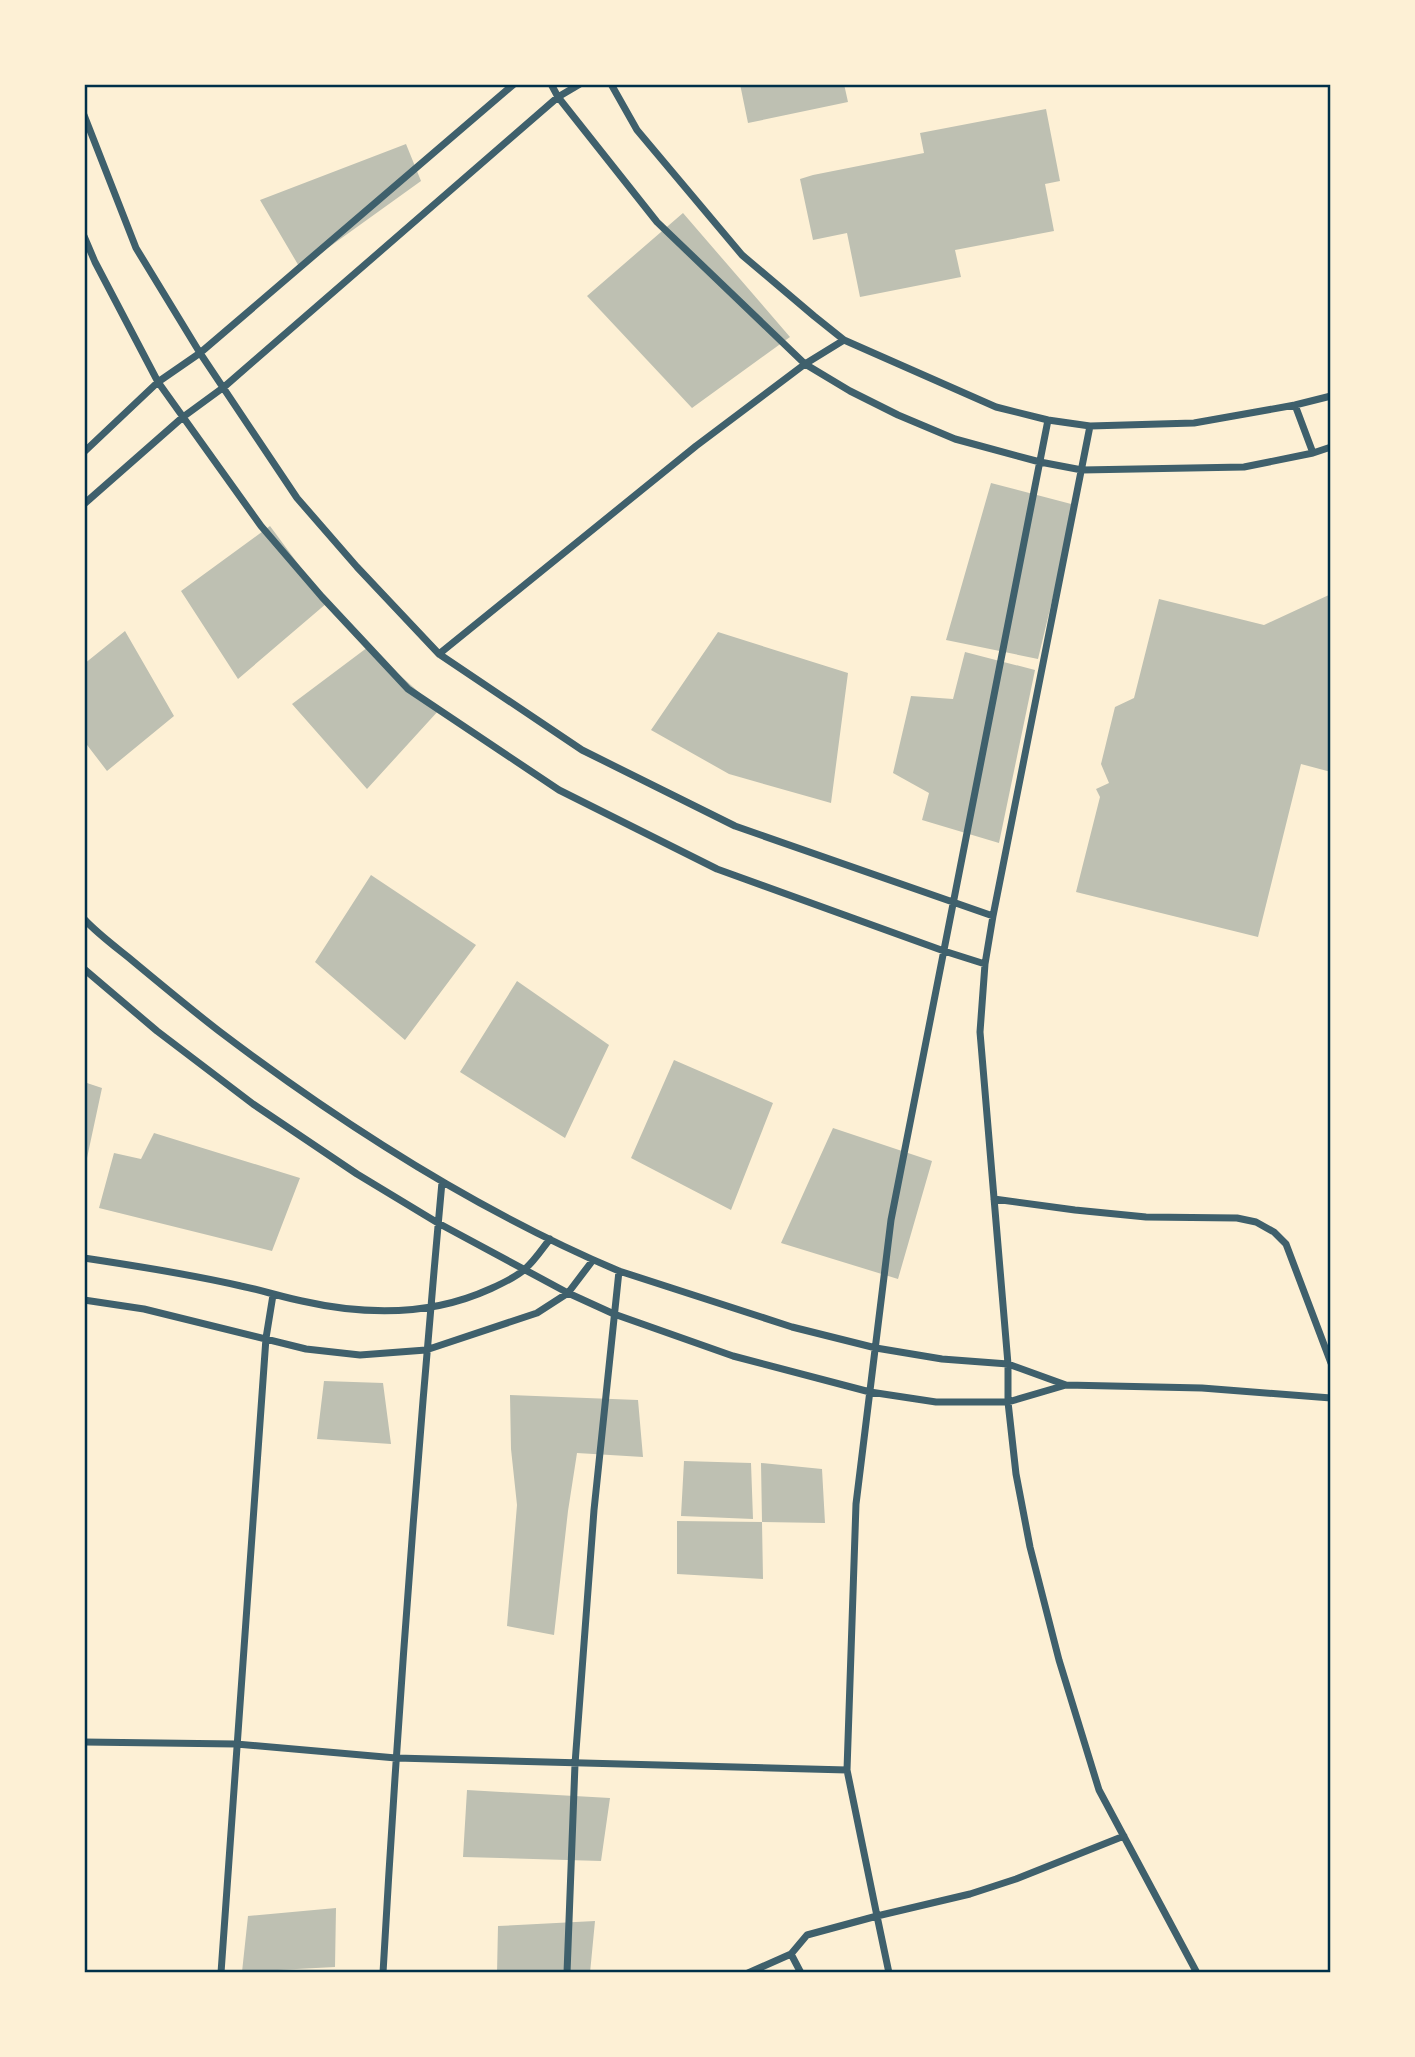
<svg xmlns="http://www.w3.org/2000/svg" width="1415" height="2057" font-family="'Exo 2',sans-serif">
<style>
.building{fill:#bec0b2}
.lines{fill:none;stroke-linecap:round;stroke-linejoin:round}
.minor{stroke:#3f606c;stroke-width:7}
.neatline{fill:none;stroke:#003049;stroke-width:2.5}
</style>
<rect width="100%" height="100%" fill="#fdf0d5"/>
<path class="building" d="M740,84H844L848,102L748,123Z
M1046,109L1060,181L1045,184L1054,231L955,250L961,277L860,297L847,233L813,240L800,179L813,175L924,153L920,133Z
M406,144L421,181L300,268L260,200Z
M683,213L790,337L692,408L587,296Z
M991,483L1075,505L1038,659L946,640Z
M270,526L327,603L238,679L181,591Z
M1331,594V772L1301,764L1258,937L1076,892L1100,797L1096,789L1109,783L1101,764L1115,707L1134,698L1159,599L1264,625Z
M125,631L174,716L107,771L84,741V664Z
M718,632L848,673L831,803L729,774L651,730Z
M368,647L439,710L367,789L292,704Z
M965,652L1035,670L999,843L922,820L929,793L893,773L911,696L953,699Z
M371,875L476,945L405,1040L315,962Z
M517,981L609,1045L565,1138L460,1072Z
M674,1060L773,1103L731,1210L631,1158Z
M84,1082L102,1088L87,1158L84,1157Z
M833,1128L932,1161L898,1279L781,1243Z
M154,1133L300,1178L272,1251L99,1208L114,1153L141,1159Z
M324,1381L383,1383L391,1444L317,1439Z
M510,1395L638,1400L643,1457L577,1453L568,1511L554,1635L507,1626L517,1505L511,1449Z
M684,1461L751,1463L753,1519L681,1516Z
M761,1463L822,1469L825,1523L762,1522L763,1579L677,1574V1521L762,1522Z
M467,1790L610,1798L601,1861L463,1857Z
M336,1908L335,1967L242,1972L248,1916Z
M595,1921L590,1973H497L498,1926Z"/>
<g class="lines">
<path class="minor" d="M551,84L558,97L657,222L805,364L850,391L898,415L955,439L1040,462L1082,470L1244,467L1313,453L1331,447
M611,84L637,130L742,255L814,316L844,340L996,407L1048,420L1090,426L1194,423L1295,405L1331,396
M84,115L136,248L200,353L297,498L357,567L439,654L582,750L735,826L993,916
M84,236L95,262L158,382L261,526L322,597L408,689L559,790L717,869L944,951L985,964
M1295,405L1313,453
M1090,426L993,916L985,964L980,1032L1008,1364V1402L1016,1474L1030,1547L1059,1660L1099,1790L1197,1973
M84,452L158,382L200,353L514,84
M84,504L183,417L224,387L558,97L580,84
M439,654L696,446L805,364L844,340
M84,919C97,933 113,945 128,957C158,982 188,1007 219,1031C343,1125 475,1210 619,1271L792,1327L876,1348L942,1359L1008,1364L1066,1385
M84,969L157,1031L253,1104L357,1174L438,1223L568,1293L614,1314L733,1356L870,1392L936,1402H1008L1066,1385L1202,1388L1331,1398
M994,1199L1075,1210L1146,1217L1237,1218L1256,1222L1274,1232L1286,1244L1331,1363
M84,1258C137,1266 189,1274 241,1286C261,1290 282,1297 302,1301C364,1315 431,1316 490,1289C501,1284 517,1277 526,1268C535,1260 542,1249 550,1239
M84,1300L144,1309L306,1349L360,1355L426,1350L537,1313L568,1293L593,1260
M84,1742L236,1744L396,1758L847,1770
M791,1954L801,1973
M221,1973L266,1338L273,1295
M383,1973C398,1709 418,1445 442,1182
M567,1973L575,1764L594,1510L619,1271
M748,1973L791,1954L807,1935L877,1916L847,1770L856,1504L891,1220L1048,420
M889,1973L877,1916L970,1894L1016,1879L1124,1836"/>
</g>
<rect width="1415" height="2057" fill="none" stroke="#fdf0d5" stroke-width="172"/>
<rect x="86" y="86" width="1243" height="1885" class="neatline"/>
</svg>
